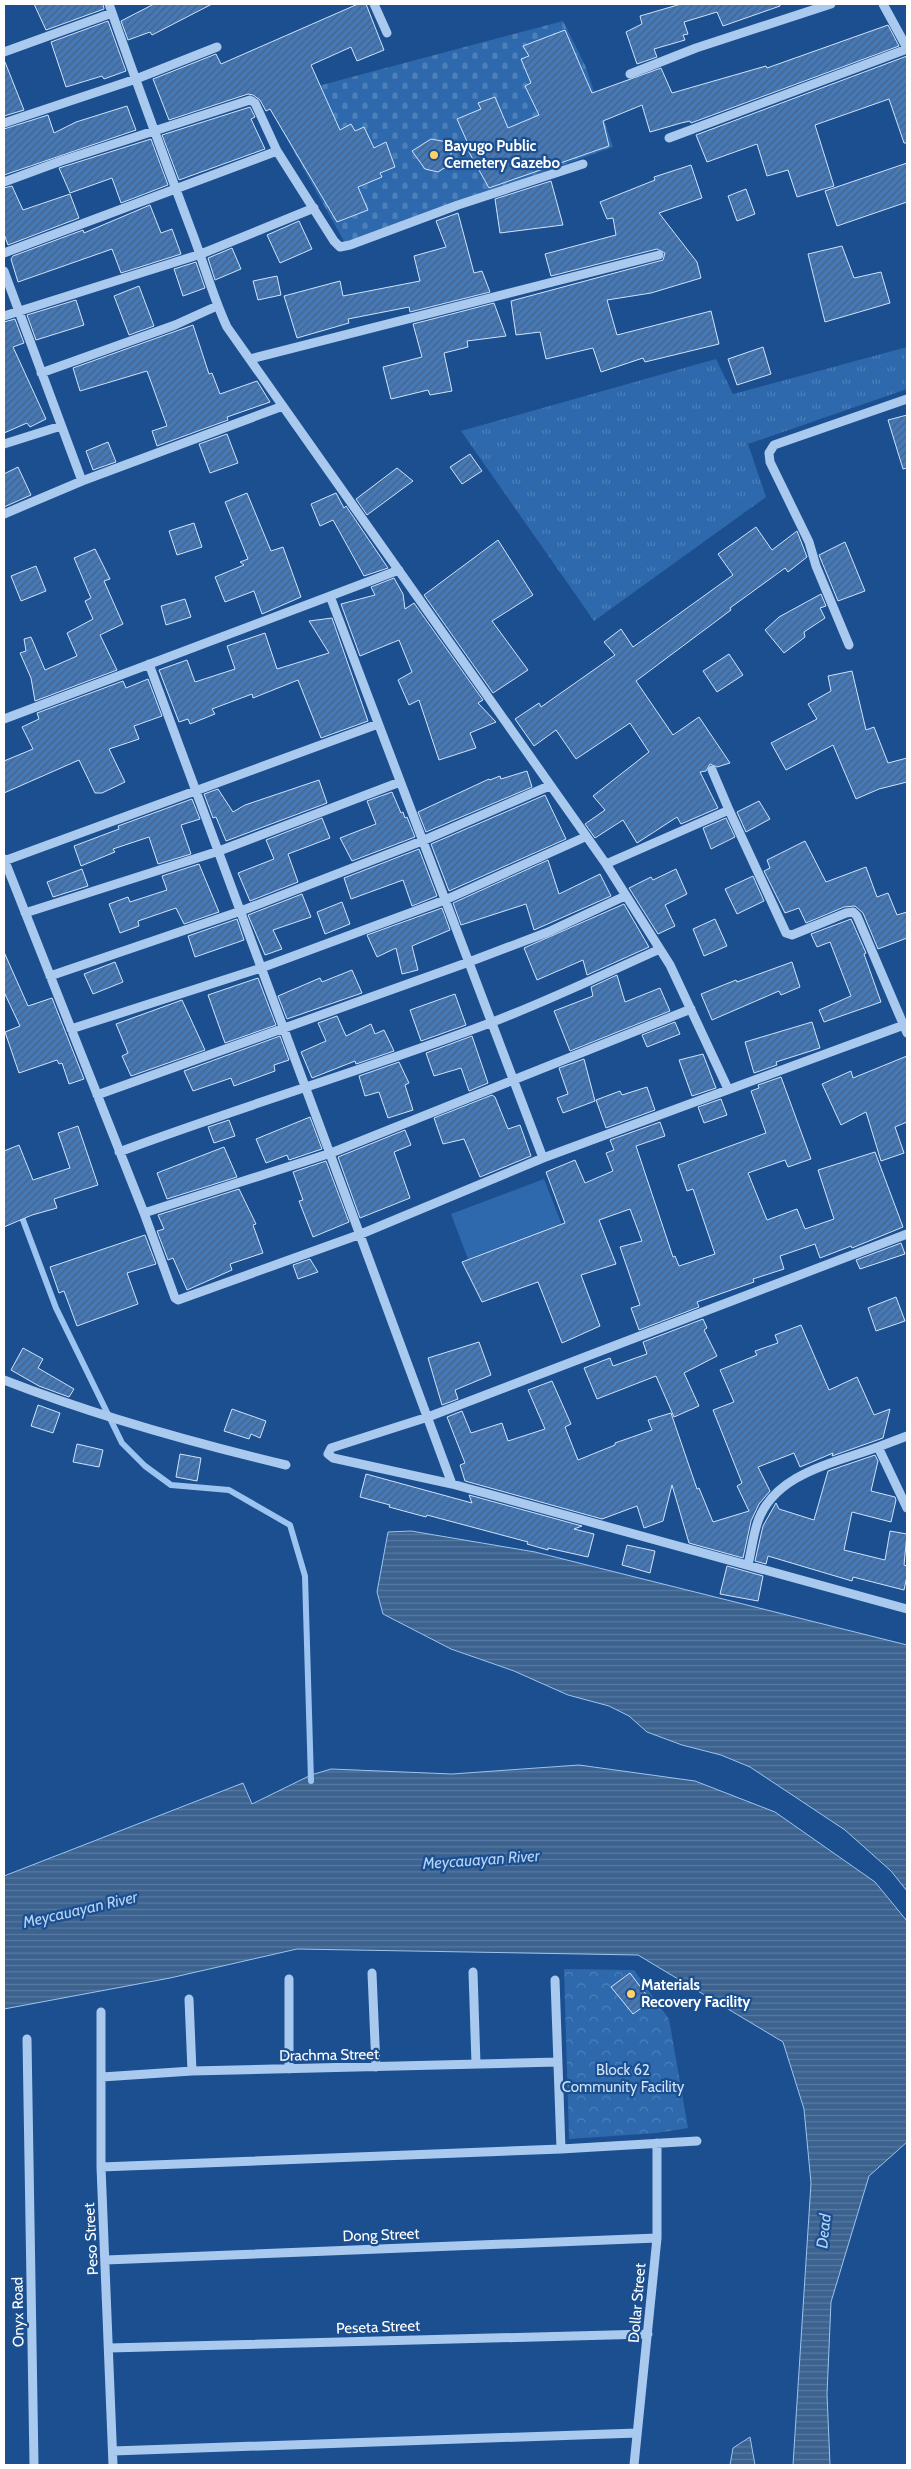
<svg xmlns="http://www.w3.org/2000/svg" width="911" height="2469" font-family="Cabin,sans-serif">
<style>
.grass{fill:url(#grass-tufts)}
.cemetery{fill:url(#cemetery-stones)}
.park{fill:url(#park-crowns)}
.garden{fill:#2e69ad}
.water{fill:url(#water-rules);stroke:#9cc4f0}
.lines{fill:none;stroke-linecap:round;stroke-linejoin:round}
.stream{stroke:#9cc4f0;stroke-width:6}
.building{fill:url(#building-hatch);stroke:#cfe3fa}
.minor{stroke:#a9c9ee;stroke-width:9}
.poi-dot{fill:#ffd166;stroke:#1b4f8f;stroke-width:2}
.labels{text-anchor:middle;stroke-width:4.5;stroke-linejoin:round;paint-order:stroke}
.poi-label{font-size:15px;font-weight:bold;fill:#fff;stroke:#1b4f8f;text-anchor:start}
.street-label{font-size:15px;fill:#fff;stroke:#1b4f8f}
.park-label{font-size:15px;fill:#cfe3fa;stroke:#1b4f8f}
.water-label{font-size:16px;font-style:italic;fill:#b5d3f5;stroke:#1b4f8f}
</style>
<defs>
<pattern id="grass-tufts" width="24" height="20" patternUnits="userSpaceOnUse" patternTransform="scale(1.25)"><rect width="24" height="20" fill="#2e69ad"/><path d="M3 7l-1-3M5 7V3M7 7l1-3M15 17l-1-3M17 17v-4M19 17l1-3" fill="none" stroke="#4d80b9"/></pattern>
<pattern id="cemetery-stones" width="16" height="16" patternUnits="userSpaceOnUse" patternTransform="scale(1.25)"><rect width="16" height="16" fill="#2e69ad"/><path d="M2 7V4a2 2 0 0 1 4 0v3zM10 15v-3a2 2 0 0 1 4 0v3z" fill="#4d80b9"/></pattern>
<pattern id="park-crowns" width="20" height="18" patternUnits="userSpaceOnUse" patternTransform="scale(1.25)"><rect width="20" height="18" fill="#2e69ad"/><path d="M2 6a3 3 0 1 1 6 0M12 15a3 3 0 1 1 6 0" fill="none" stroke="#4d80b9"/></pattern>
<pattern id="water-rules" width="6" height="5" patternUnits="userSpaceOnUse" patternTransform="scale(1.25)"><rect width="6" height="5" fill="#3c6290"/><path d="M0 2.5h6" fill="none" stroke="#597aa1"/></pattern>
<pattern id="building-hatch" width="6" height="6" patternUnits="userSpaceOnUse" patternTransform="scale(1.25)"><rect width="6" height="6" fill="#4478b7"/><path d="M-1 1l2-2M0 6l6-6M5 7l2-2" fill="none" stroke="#486282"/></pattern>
</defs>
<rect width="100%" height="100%" fill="#1b4f8f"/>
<path class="grass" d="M907,347V389L748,444L766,497L594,621L461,431L716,359L733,394Z"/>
<path class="cemetery" d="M563,21L585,65L613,147L345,243L265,100Z"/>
<path class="park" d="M564,1969L634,1970L669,2019L688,2128L657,2133L569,2139Z"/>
<path class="garden" d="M544,1179L562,1225L468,1259L451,1214Z"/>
<path class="water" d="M411,1531L535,1552L907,1645V1891L891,1871L845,1830L750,1767L721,1755L682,1745L647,1732L629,1716L609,1706L568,1695L514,1671L451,1649L383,1614L377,1592L388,1532Z
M579,1765L695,1781L775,1812L875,1882L907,1921V2142L869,2176L831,2302L827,2394L830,2465H793L811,2183L804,2109L783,2042L638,1955L297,1949L170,1978L4,2009V1876L243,1783L252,1804L311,1775L331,1769L452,1774Z
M750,2437L755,2465H730L733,2448Z"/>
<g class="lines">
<path class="stream" d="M20,1212L56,1308L122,1443L145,1466L171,1485L229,1490L290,1525L305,1576L311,1781"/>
</g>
<path class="building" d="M34,4H103L104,9L46,30Z
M154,4H212L152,35L150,32L128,40L121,21Z
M358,4H366L384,50L357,61L351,47L311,65L340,130L351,124L355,131L364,127L374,148L386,142L395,167L380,173L382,177L358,187L368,210L337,222L270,109L266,111L260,100L253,95L248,94L169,120L153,79L216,54L221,64Z
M681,4H780V6L723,26L717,12L684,22L688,34L683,35L685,40L654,49L657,57L637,64L626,32L642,24L640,16Z
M108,21L126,71L104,79L102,76L66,87L51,42Z
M888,25L899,46L691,123L690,121L681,123L650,132L642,105L603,121L609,146L489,188L465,145L469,146L457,119L481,109L478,103L495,97L508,128L539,115L525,86L531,83L521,59L529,56L523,46L565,30L592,93L661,68L672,93L766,66L767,68Z
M907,56V143H904L889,99L815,125L834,186L797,197L788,170L767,176L757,144L707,162L696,135Z
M5,62L24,110L4,116V63Z
M127,106L136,130L4,175V129L48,115L54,133L76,122Z
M250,107L255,117L251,119L265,149L179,180L162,135Z
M151,139L168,185L121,203L112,178L70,193L59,168Z
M431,139L453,143L449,165L438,172L425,169L412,151Z
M907,163V202L837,226L825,191Z
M691,165L702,198L659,213L697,262L701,278L651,293L607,300L617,335L711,311L719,344L645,362L643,358L601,372L593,348L546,359L540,332L516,335L511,301L663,260L665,253L657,249L551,276L545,254L616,235L613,218L607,219L600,202L655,180L654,177Z
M551,181L563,225L500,233L495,199Z
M12,186L23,210L70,194L79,218L8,245L4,234V188Z
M746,189L755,214L737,221L728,196Z
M150,205L161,233L172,229L181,254L121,273L112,249L18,282L11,259L13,256L83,230L84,233Z
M458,213L474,273L482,271L490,292L410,312L409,307L348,319L349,323L297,338L284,296L340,281L343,296L420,281L414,256L446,247L436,221Z
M299,221L312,249L280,263L267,235Z
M842,246L854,278L881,272L890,303L825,322L808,254Z
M232,248L241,269L215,280L208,258Z
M196,262L205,288L183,296L174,269Z
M277,276L281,295L258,300L253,281Z
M139,286L154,326L129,335L114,296Z
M76,300L84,325L36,340L27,315Z
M494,303L506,336L467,341L468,347L444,353L452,391L430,395L428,390L391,399L383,367L422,357L413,324Z
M15,319L24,343L13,347L46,419L30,427L27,423L4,433V322Z
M193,325L209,374L212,373L220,394L257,381L270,402L227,417L228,420L157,446L152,431L167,426L147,371L80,391L73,368Z
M763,347L771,374L737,385L728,359Z
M907,415V468L903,469L888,420Z
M227,434L238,463L210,473L199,444Z
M108,442L116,462L93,470L86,451Z
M470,454L482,471L462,484L450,467Z
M18,467L31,495L4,507V474Z
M397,468L413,481L367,515L356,499Z
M247,493L271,551L283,547L301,597L262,614L254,591L225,602L215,577L244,565L240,562L248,559L225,502Z
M336,493L344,508L346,506L388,568L364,576L333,520L320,526L311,504Z
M194,523L202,547L177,555L169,531Z
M756,527L772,550L797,531L807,557L788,572L785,568L730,608L731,610L636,681L673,735L699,717L730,763L717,767L710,764L706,771L700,772L718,808L681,824L677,817L637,843L623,820L595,838L585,824L605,810L593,796L649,752L630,723L576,759L556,730L534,746L515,719L539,703L541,707L615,655L604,642L621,629L633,647L733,575L718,554Z
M498,540L533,595L492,621L528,670L493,693L424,595Z
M845,542L865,591L838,601L819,555Z
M95,549L110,579L104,581L123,624L100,635L117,670L35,701L31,678L20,653L26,651L24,639L31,637L45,670L77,656L67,633L93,619L85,601L91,598L74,558Z
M36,566L46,591L21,601L11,576Z
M394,578L403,594L405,609L414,603L483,700L478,703L496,722L470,733L476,748L439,760L419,700L409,705L398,680L412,672L399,640L360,656L341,604L375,595L371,587Z
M821,594L826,606L820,608L825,618L804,632L805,637L784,653L765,630L779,617Z
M185,599L191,617L166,625L161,606Z
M332,618L368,721L321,738L298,680L253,698L252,694L212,709L215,714L190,724L188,719L179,722L159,670L187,660L195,682L235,669L227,646L265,633L277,669L329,653L309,621Z
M729,654L743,675L717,692L703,671Z
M852,671L866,730L874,727L888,763L907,758V782L879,789L856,799L833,745L786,770L771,743L817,719L808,704L831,691L828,676Z
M148,679L162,716L134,726L139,739L109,749L125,782L102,793H95L79,760L4,793V761L33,749L22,727L39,719L37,713L123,681L126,688Z
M527,771L532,787L426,832L418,812L489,779L490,780L500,776L501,779Z
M319,780L327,803L226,841L216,817L213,818L204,794L218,789L233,812L245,805Z
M392,792L401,813L403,812L405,818L407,817L415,837L352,861L340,838L376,824L367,801Z
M545,795L566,839L449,891L431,844Z
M192,799L200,819L181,825L191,854L158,864L149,837L113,849L115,852L81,866L74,846L119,829L118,826Z
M759,801L770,819L746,832L737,812Z
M322,818L330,838L288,854L298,882L250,901L238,873L274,859L266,840Z
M726,818L735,837L711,849L703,828Z
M805,841L826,882L866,867L877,897L888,893L897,915L907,912V938L878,949L863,913L855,906L844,907L806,923L799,908L785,913L764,871L770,868L767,860Z
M419,849L437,896L412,906L403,880L351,899L344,878Z
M548,860L559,894L600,874L611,896L534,930L526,904L461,925L453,903Z
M199,864L219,912L184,924L176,908L138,921L139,926L120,933L109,904L128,897L130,902L167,890L162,876Z
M82,869L88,886L53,897L47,882Z
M676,869L687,894L665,905L675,926L658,934L629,888L651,877L653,880Z
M753,876L764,901L737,914L725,889Z
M302,894L311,917L273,930L282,949L265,955L248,915Z
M342,902L350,924L325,934L317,912Z
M624,904L649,947L587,975L583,960L537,980L524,948Z
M442,908L450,930L412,946L418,970L402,974L396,948L377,957L367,935Z
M237,919L244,940L195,957L188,936Z
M715,919L727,946L704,956L693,929Z
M851,919L866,953L864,954L881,1002L824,1022L819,1010L851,996L830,942L817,947L811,934Z
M4,952L28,1006L52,998L84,1079L69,1084L62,1063L59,1064L57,1060L19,1073L5,1032L20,1026L4,992Z
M115,962L123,982L93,994L84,974Z
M792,962L800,987L781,995L779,991L712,1020L701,994L736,980L737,982Z
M352,970L362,993L287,1019L278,996L320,978L322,982Z
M617,975L625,1002L660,988L670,1011L570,1051L554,1011L593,996L591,987Z
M258,978L276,1025L225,1043L208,995Z
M455,994L466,1025L421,1041L410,1010Z
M182,1000L205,1050L131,1076L122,1056L128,1053L116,1024Z
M337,1016L346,1036L371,1024L375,1034L384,1030L394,1051L356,1064L355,1061L312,1078L301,1052L326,1041L318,1023Z
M675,1022L680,1034L647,1047L642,1035Z
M812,1022L820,1048L776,1062L777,1065L754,1073L745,1042Z
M280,1036L289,1060L274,1065L275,1071L234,1086L231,1078L193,1091L184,1071Z
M472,1036L488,1083L469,1091L461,1068L434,1076L426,1053Z
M703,1054L716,1088L692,1096L679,1060Z
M907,1056V1122L895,1127L904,1153L881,1161L866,1112L841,1125L822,1084L851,1071L853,1078Z
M584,1059L595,1101L563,1113L557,1098L568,1094L559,1068Z
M399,1062L409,1083L405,1085L413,1110L388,1118L379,1092L365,1096L359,1076Z
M781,1077L811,1159L788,1167L785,1160L748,1173L767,1220L797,1209L805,1229L834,1219L818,1170L875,1152L903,1227L852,1248L851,1246L820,1258L815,1244L780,1256L784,1269L753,1279L754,1282L697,1302L699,1307L639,1330L631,1308L640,1305L620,1247L642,1241L630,1209L599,1220L616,1264L581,1275L600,1326L562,1343L538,1282L482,1302L462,1262L565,1223L546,1172L575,1160L585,1183L613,1171L606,1153L614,1150L610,1140L660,1122L665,1136L636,1146L673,1257L675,1256L679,1266L715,1254L693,1189L687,1191L678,1165L766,1133L751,1091L759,1088L758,1085Z
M647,1087L655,1110L606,1128L596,1100L620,1091L622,1095Z
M492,1095L495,1097L508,1129L520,1125L531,1156L480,1177L464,1139L443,1144L434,1118Z
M721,1099L727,1115L704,1123L698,1107Z
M310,1117L322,1149L289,1160L287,1155L266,1163L256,1139Z
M229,1120L235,1136L214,1143L208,1127Z
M78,1126L98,1185L54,1199L57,1208L32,1215L4,1227V1151L19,1145L33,1180L70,1168L58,1133Z
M405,1130L411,1145L394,1152L410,1198L360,1218L338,1157Z
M224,1147L237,1177L167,1199L157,1173Z
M326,1161L349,1222L313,1237L299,1201L303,1200L293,1172Z
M239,1189L256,1224L253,1225L263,1253L230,1264L232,1270L187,1290L173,1258L168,1260L157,1231L164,1229L158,1215Z
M145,1235L156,1264L127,1273L138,1304L77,1326L64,1291L59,1293L50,1267Z
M901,1243L905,1254L860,1269L856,1260Z
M310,1259L318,1272L298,1279L293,1265Z
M896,1297L905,1321L876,1331L868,1308Z
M703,1319L707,1328L704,1330L717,1356L684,1373L699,1406L674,1417L656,1376L597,1399L584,1368L610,1358L613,1366L647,1354L643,1342Z
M801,1325L829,1390L857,1377L874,1415L890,1409L883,1438L832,1456L833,1453L800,1467L794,1453L758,1467L770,1491L759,1504L751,1521L743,1558L689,1543L672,1485L663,1521L644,1528L637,1506L602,1519L465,1481L460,1465L465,1463L447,1417L462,1411L471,1433L502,1423L508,1441L545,1429L528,1390L552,1381L571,1424L565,1427L578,1460L615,1445V1443L652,1430L648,1420L671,1413L697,1489L699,1488L713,1522L749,1511L737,1486L742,1483L713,1410L734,1402L720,1370L757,1355L755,1351L778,1343L775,1335Z
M479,1342L491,1375L455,1390L458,1399L442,1405L428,1358Z
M23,1348L43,1359L38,1368L74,1389L69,1397L39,1386L11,1370Z
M38,1405L60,1413L53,1433L31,1426Z
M232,1409L266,1421L260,1438L251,1434L249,1439L224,1431Z
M77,1444L103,1450L99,1467L73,1462Z
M180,1454L201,1458L197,1481L176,1477Z
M875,1455L878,1461L871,1491L895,1497L896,1500L891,1522L852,1512L844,1550L885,1560L890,1531L907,1534L904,1565L907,1566V1576L904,1590L853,1577L852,1581L768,1556L766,1564L755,1561L763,1526L776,1503L779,1509L814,1520L828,1471Z
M366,1474L472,1503L469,1495L582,1526L574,1529L594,1534L588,1557L548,1548V1550L527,1544L528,1542L427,1515L426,1517L389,1507L390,1505L360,1497Z
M627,1545L655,1551L650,1573L622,1565Z
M727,1566L763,1576L758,1601L720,1594Z
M630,1973L651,2001L633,2014L611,1987Z"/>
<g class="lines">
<path class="minor" d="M109,4C135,79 162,152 190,227C203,260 212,295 227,327L606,864L670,965L728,1089
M374,4L387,33
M883,4L907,48
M4,52L112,13
M630,74L696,48L831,4
M4,123L136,79L217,47
M669,138L907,49
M4,182L61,161L250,100L255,103L277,151L334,241L340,247L350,245L458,205L583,164
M4,253L277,151
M4,271L82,481
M4,316L201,254L314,208
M250,359L659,255
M41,373L175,325L217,306
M4,444L61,426
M4,514L82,481L283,406
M330,596L543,1158
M849,645L816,566L809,542L770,462L769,453L774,445L907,399
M149,664L452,1484
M4,719L399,570
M712,770L729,810L786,933L792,935L846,913L853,912L857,916L907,1033
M4,859L144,1213L175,1298L178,1300L361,1234L543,1158L904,1025
M4,861L378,724
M606,864L729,810
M25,913L219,851L400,782
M50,976L241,911L422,841L549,786
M71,1029L261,968L445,900L585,837
M97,1095L469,962L548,932L625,896
M119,1152C242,1106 368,1069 490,1023C548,1001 604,974 660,949
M144,1213L331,1153L691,1009
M907,1234L428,1417L331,1448L328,1454L333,1458L452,1484L907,1609
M4,1380C96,1416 190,1442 286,1465
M907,1436L878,1447L907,1508
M748,1565C751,1552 753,1537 757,1524C773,1473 835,1463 878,1447
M473,1972L476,2064
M372,1973L376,2067
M289,1979V2069
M555,1980L561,2149
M189,1999L192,2071
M101,2012V2167L113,2465
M27,2039L34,2465
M102,2077L192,2071L558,2062
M101,2167L561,2149L697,2141
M106,2260L657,2238
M109,2348L648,2334
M113,2451L637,2433
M634,2465L657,2238V2143"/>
</g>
<g class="poi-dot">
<circle cx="434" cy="155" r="5"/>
<circle cx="631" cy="1994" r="5"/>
</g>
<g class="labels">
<g class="poi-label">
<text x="444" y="151">Bayugo Public<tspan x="444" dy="17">Cemetery Gazebo</tspan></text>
<text x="641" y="1990">Materials<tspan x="641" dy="17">Recovery Facility</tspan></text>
</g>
<g class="street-label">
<text transform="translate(329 2055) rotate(-1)" y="5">Drachma Street</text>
<text transform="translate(381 2235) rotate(-2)" y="5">Dong Street</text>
<text transform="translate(91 2239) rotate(-93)" y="5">Peso Street</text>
<text transform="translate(637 2303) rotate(-85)" y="5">Dollar Street</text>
<text transform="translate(18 2312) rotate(-91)" y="5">Onyx Road</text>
<text transform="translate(378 2327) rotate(-2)" y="5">Peseta Street</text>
</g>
<g class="park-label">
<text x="623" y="2075">Block 62<tspan x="623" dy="17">Community Facility</tspan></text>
</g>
<g class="water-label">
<text transform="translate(481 1859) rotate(-4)" y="6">Meycauayan River</text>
<text transform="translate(80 1909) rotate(-13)" y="6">Meycauayan River</text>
<text transform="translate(823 2231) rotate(-84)" y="6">Dead</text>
</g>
</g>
<rect width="911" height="2469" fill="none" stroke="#ffffff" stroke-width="10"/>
</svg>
